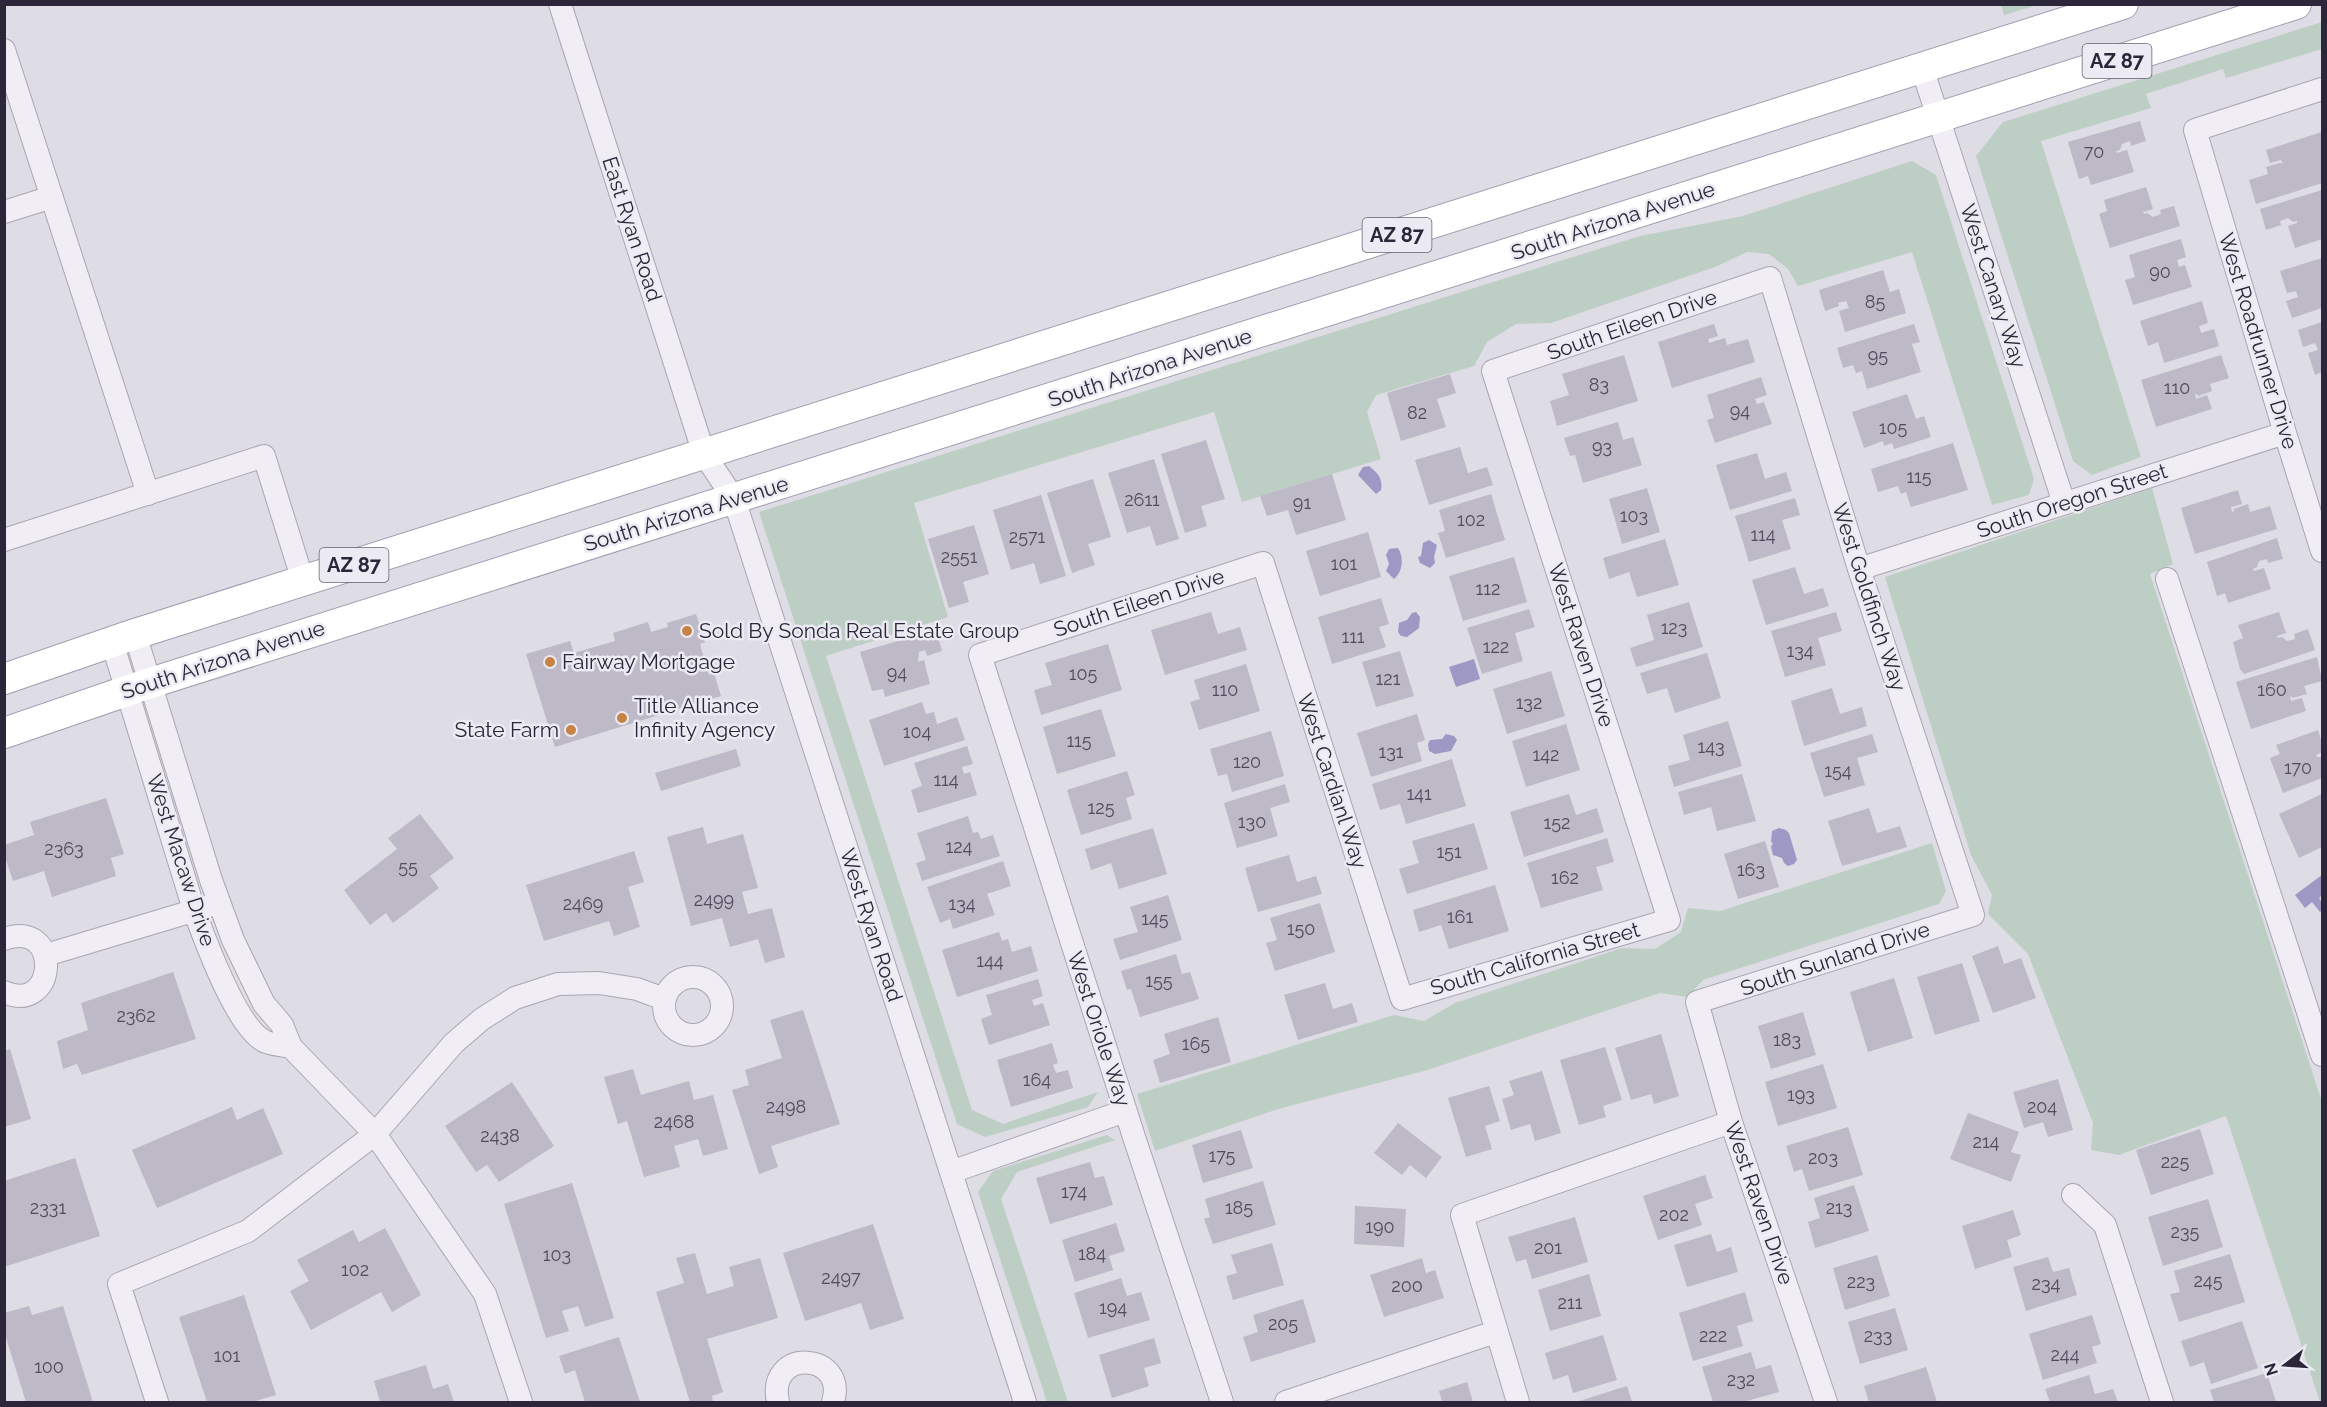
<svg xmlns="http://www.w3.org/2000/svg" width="2327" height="1407" font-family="Raleway,sans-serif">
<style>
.green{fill:#bdcfc4}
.water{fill:#9e98c4}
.building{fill:#bdb9c7}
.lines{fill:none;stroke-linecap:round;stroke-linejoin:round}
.minor-casing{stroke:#a9a5b2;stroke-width:24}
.major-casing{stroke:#a09cb0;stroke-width:32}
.minor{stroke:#f0eef4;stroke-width:22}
.major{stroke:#fff;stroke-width:30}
.poi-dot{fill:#c68345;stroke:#ecebf3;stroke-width:2}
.labels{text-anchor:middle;stroke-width:5;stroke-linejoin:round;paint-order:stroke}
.number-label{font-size:18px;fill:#504b5d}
.shield{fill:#ecebf3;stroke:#666172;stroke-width:1.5}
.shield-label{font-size:20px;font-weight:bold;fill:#2c263a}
.street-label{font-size:21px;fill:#2c263a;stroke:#ecebf3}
.poi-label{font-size:21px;fill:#2c263a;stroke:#ecebf3;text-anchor:start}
</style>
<rect width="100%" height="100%" fill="#dedce5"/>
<path class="green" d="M2001,4H2037V5L2004,15Z
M2322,22V36L2321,37L2322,49L2226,78L2223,69L2146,94L2151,108L2041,141L2141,457L2092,475L2073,461L1976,156L2003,122Z
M1912,161L1936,175L2034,479L2029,495L1992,505L1912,252L1798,286L1788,269L1769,254L1747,252L1715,267L1551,323L1516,324L1487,342L1474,366L1376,395L1367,412L1381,459L1242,502L1214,412L914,503L948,617L826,656L972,1110L1003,1124L1098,1092L1088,1107L985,1137L957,1124L759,512L1640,236L1743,216Z
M2152,488L2173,564L2150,574L2322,1102V1402H2320L2226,1116L2119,1155L2091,1150L2093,1123L2028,954L1988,914L1992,895L1971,855L1885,577Z
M1932,843L1946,891L1939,904L1703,980L1687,997L1660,993L1424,1071L1278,1109L1155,1151L1137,1094L1394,1015L1424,1021L1455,1003L1622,948L1655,949L1681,932L1688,908L1720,911Z
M1107,1135L1115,1140L1017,1172L1001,1199L1068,1402H1047L978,1192L993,1171Z"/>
<path class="water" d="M1369,466C1378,473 1383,479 1381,490L1376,494L1358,475L1363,467Z
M1429,540L1437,545L1434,557L1435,563L1430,568L1420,563L1418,557L1421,556L1423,543Z
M1398,548C1404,557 1403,572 1394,579L1386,571L1389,564L1386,555L1389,549Z
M1416,612L1420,617L1419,628L1407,637L1401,636L1398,632L1399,623L1407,620L1412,613Z
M1474,659L1480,679L1456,687L1449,667Z
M1446,734L1454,736L1457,740L1451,751L1435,754L1429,751L1428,744L1430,740L1442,739Z
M1779,828L1786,830L1789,833L1797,860L1794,864L1788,866L1784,863L1782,858L1773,855L1771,847L1773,843L1771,842L1772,831Z
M2322,875V895L2319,898L2322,903V910L2320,912L2312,902L2305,908L2295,895Z"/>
<path class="building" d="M2140,121L2146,141L2131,146L2130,141L2122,144L2120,150L2116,151L2117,153L2127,150L2134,172L2091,185L2088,176L2079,179L2068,142Z
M2322,132V183L2256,204L2249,180L2268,174L2266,167L2280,163L2283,164L2281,160L2270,163L2266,150Z
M2146,187L2153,209L2143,212L2144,214L2147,213L2153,217L2161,214L2160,210L2174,206L2180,226L2110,248L2099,214L2107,211L2104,200Z
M2322,190V239L2295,248L2288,226L2297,223V221L2293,222L2288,218L2280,221L2281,225L2266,230L2260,209Z
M2181,239L2186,257L2177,260L2179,267L2185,265L2192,287L2133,305L2125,280L2135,277L2129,255Z
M2322,258V308L2292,318L2286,301L2298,297L2296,291L2287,293L2280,271Z
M1883,270L1890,292L1899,289L1906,313L1845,332L1839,311L1849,308L1846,301L1838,303L1839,306L1825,311L1819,290Z
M2202,301L2208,323L2199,326L2201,333L2214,329L2219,346L2164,363L2158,342L2148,346L2140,321Z
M2322,322V372L2315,375L2308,353L2318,350L2315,343L2303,347L2298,330Z
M1714,324L1718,336L1708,339L1709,343L1725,338L1727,345L1748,339L1755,362L1672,388L1658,342Z
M1914,324L1920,342L1912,344L1921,372L1867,389L1862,371L1856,373L1853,365L1843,368L1837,348Z
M1624,355L1638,401L1557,426L1550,401L1569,395L1562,374Z
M2221,355L2229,378L2210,384L2212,391L2198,396L2197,394H2195L2196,399L2207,395L2212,409L2156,427L2141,380Z
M1450,374L1456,393L1437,399L1446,427L1401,441L1387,393Z
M1761,377L1767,395L1755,399L1757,404L1764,402L1772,424L1715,443L1707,420L1714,418L1707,395Z
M1907,394L1916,419L1924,416L1931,437L1894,449L1892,443L1884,446L1883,441L1864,448L1852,412Z
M1618,422L1623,440L1633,437L1642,465L1583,483L1575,455L1570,456L1564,438Z
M1206,440L1225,499L1201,506L1207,526L1185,533L1161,454Z
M1953,443L1968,490L1911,507L1906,492L1901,494L1898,486L1878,492L1871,469Z
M1460,447L1468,473L1487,467L1493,485L1429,505L1415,460Z
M1757,453L1765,479L1786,472L1792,491L1730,510L1716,465Z
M1154,459L1179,539L1156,546L1150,526L1127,533L1108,473Z
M1332,474L1346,520L1296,535L1288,510L1267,516L1260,496Z
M1093,479L1111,537L1088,544L1095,565L1072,573L1047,493Z
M1647,488L1660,532L1622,544L1609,499Z
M2238,490L2242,504L2231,507L2232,512L2234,511V509L2248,504L2250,512L2270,506L2277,529L2195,554L2181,508Z
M1491,494L1505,540L1446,558L1438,533L1445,531L1439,510Z
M1041,495L1066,576L1040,584L1034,563L1011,570L993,510Z
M1795,498L1800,515L1782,520L1791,549L1749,562L1735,516Z
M974,525L989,574L963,582L969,602L949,608L928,539Z
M1368,532L1381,577L1320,596L1306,551Z
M2277,538L2283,559L2268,563L2267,559L2259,561L2257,567L2253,569L2254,571L2264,568L2271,589L2228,603L2225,593L2217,596L2207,562Z
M1665,539L1679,585L1637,597L1629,572L1609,579L1603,558Z
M1514,557L1527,602L1463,621L1449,576Z
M1795,567L1804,594L1823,588L1829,606L1766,625L1752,580Z
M1381,598L1389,624L1379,627L1386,647L1332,664L1318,617Z
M1689,602L1703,647L1636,667L1630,648L1654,640L1647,615Z
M1529,609L1535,627L1515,633L1523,661L1482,674L1467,628Z
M1211,612L1218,634L1240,627L1247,650L1165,675L1151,630Z
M1836,612L1842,631L1818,638L1826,665L1785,677L1771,631Z
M2279,612L2286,633L2277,636L2278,638L2282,637L2287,641L2295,639L2294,634L2308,629L2315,650L2244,674L2240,669L2233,642L2243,638L2238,625Z
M696,614L705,642L700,644L709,675L714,673L721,696L555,747L526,654L570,641L574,653L615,641L613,633L648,622L651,632L668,627L667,623Z
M936,630L942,651L927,656L925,650L919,652L918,662L924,660L930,684L885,697L883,689L872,691L860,652Z
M1108,644L1122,690L1041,715L1034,690L1052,685L1045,663Z
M1400,651L1414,696L1376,707L1362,662Z
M1707,653L1721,698L1675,713L1667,688L1647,694L1640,673Z
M2317,657L2322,681L2304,686L2307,694L2292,698V696L2290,697L2291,701L2302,698L2306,711L2251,729L2236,682Z
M1246,664L1260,711L1199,730L1190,702L1200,699L1194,680Z
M1551,671L1565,716L1507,734L1493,689Z
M1832,688L1840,714L1862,707L1867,726L1804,746L1791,701Z
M922,702L926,714L934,712L937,724L957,717L965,740L884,766L869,720Z
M1101,709L1116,756L1057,774L1043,727Z
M1417,714L1425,740L1417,743L1422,761L1371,777L1357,733Z
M1728,721L1742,766L1674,787L1668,766L1690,760L1683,735Z
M1566,724L1580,770L1526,787L1512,741Z
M2318,730L2322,743V752L2316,755L2317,757H2322V778L2283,793L2270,758L2280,754L2276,745Z
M1271,731L1284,776L1232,792L1227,774L1218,776L1210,749Z
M1872,734L1878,752L1857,758L1865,785L1824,797L1810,753Z
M967,746L973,764L962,767L964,774L970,772L977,795L918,813L911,790L922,786L914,763Z
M736,749L741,766L661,791L655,773Z
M1452,759L1466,806L1406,824L1400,804L1380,810L1372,784Z
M1127,771L1135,795L1126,798L1132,819L1081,835L1067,790Z
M1742,774L1756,821L1717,831L1711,807L1684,815L1678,792Z
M1285,784L1290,802L1270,808L1278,836L1237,848L1224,803Z
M1569,794L1576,815L1597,808L1604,832L1524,857L1510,812Z
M2322,794V847L2299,858L2279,814Z
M106,798L124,854L111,858L116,876L52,897L44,871L13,881L4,854V845L34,835L30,822Z
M1869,808L1877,833L1900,826L1907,847L1842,866L1828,821Z
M420,814L454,858L430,876L439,888L393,923L386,913L370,925L344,890L397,849L388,838Z
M968,816L973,833L978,832L981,839L993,835L1000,856L922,881L916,863L926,860L917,833Z
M1474,823L1488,869L1407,894L1399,869L1419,863L1412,841Z
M703,827L707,844L743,834L758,888L742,892L748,914L772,908L785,957L765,963L758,939L730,947L722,918L691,926L667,837Z
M1153,828L1167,874L1119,889L1111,863L1091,870L1085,849Z
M1607,838L1614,862L1596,867L1603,890L1541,908L1527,863Z
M1765,841L1779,887L1738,899L1724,854Z
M634,851L644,882L628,887L640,927L614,936L609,921L544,941L526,885Z
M1289,855L1297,882L1316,876L1322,894L1258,912L1245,868Z
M1003,861L1011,886L987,894L995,915L953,929L950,919L940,923L927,887Z
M1495,885L1509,931L1449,949L1441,925L1419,932L1413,910Z
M1168,895L1182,940L1120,960L1113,939L1138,932L1130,907Z
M1320,903L1335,952L1275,971L1266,943L1277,940L1270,918Z
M999,932L1002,941L1008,939L1012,952L1031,946L1038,971L957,997L942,950Z
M1998,946L2004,964L2021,958L2036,998L1993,1013L1972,956Z
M1176,954L1182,974L1190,972L1199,999L1140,1017L1131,989L1127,990L1121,971Z
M1962,963L1980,1021L1935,1035L1917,977Z
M173,972L196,1039L82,1075L77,1064L63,1069L57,1041L88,1030L81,1003Z
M1894,978L1913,1038L1868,1052L1850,992Z
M1038,979L1043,996L1032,1000L1034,1006L1043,1003L1050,1025L989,1045L981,1019L992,1015L986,995Z
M1325,983L1333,1009L1352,1003L1358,1022L1298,1040L1284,995Z
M803,1010L840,1124L771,1146L778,1167L759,1174L732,1090L749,1085L745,1070L782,1058L770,1020Z
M1803,1012L1816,1055L1771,1069L1758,1026Z
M1218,1017L1231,1062L1160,1083L1153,1060L1170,1054L1164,1034Z
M1661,1034L1679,1096L1654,1104L1651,1094L1631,1100L1615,1048Z
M1052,1043L1058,1063L1053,1065L1056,1073L1068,1070L1073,1088L1011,1107L997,1060Z
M1605,1047L1622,1100L1603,1106L1606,1117L1579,1125L1560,1060Z
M10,1049L31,1119L4,1127V1051Z
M1823,1064L1837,1108L1778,1126L1765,1082Z
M633,1069L641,1095L689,1081L694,1100L713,1095L728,1149L703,1156L698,1139L674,1146L680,1167L644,1177L627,1121L618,1124L604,1077Z
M1542,1071L1561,1133L1535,1141L1530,1124L1511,1130L1502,1099L1514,1095L1509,1081Z
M2058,1079L2073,1130L2048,1137L2043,1122L2024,1128L2013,1092Z
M512,1082L554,1146L499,1182L487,1165L476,1172L445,1126Z
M1489,1086L1500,1121L1485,1126L1492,1149L1466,1157L1448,1098Z
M232,1107L237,1120L263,1108L283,1154L157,1208L132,1150Z
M1968,1113L2019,1132L2011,1152L2021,1155L2011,1182L1950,1159Z
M1398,1123L1442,1157L1426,1178L1410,1165L1402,1175L1374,1153Z
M1848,1127L1863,1175L1809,1191L1802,1169L1794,1172L1786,1146Z
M2200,1129L2214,1174L2151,1195L2136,1150Z
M1241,1130L1253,1168L1203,1183L1192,1145Z
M75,1158L100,1236L4,1267V1181Z
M1090,1162L1095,1178L1104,1176L1113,1205L1050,1224L1036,1178Z
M1705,1175L1713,1198L1695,1204L1702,1225L1658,1240L1643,1196Z
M1263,1181L1276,1225L1213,1244L1204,1219L1210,1217L1205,1199Z
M572,1183L614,1318L585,1327L578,1306L562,1311L569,1331L546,1338L504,1204Z
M1854,1185L1869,1231L1815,1248L1808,1222L1820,1218L1814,1198Z
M2208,1199L2223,1247L2163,1266L2148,1217Z
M1355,1206L1406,1209L1404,1247L1354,1244Z
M2013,1210L2021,1235L2007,1240L2012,1257L1975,1269L1962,1226Z
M1575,1217L1588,1262L1532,1279L1526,1259L1516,1262L1508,1237Z
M1116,1223L1125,1251L1109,1256L1113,1270L1075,1282L1062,1240Z
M873,1224L904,1319L870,1330L861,1303L805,1321L783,1253Z
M385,1228L421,1295L392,1312L381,1292L311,1330L290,1291L309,1281L297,1260L353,1230L359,1242Z
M1711,1234L1717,1252L1731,1247L1738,1272L1687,1287L1674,1245Z
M1272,1243L1284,1285L1233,1300L1226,1276L1237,1273L1231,1255Z
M695,1253L707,1294L734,1286L729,1267L760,1258L778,1318L707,1339L723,1392L712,1396L713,1402H690L656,1292L684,1283L676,1258Z
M2230,1254L2245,1302L2179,1322L2170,1294L2180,1292L2174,1271Z
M1877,1255L1890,1296L1845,1310L1833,1268Z
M2048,1257L2053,1272L2069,1268L2077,1295L2026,1311L2013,1267Z
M1422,1258L1426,1273L1435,1270L1444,1298L1384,1317L1370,1275Z
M1589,1274L1601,1316L1550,1331L1538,1290Z
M1121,1278L1127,1296L1141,1292L1150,1320L1088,1338L1074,1293Z
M1745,1292L1753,1321L1737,1326L1743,1346L1693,1361L1679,1313Z
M244,1295L276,1395L252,1402H207L179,1317Z
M1303,1299L1316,1342L1251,1362L1243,1337L1258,1332L1253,1315Z
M29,1306L32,1315L63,1306L93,1402H26L4,1331V1313Z
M1895,1308L1908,1350L1860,1364L1848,1322Z
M2092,1315L2101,1344L2092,1347L2097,1363L2043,1380L2029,1334Z
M2242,1321L2258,1368L2211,1384L2204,1362L2190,1367L2181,1341Z
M1603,1335L1617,1380L1573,1393L1568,1375L1553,1380L1545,1353Z
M619,1337L640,1402H585L575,1370L565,1374L559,1356Z
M1154,1338L1161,1363L1144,1368L1149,1386L1112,1398L1099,1355Z
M1751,1352L1756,1369L1771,1365L1779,1392L1743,1402H1713L1702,1367Z
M426,1365L433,1389L448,1384L454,1402H380L374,1381Z
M1926,1367L1937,1402H1869L1864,1386Z
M2267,1373L2276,1402H2214L2210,1390Z
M2089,1375L2095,1394L2113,1389L2118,1402H2050L2045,1389Z
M1467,1382L1473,1402H1438L1442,1401L1439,1391Z
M1627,1386L1632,1402H1576Z"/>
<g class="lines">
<g class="minor-casing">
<path id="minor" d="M560,4L704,454L734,499L1025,1402
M4,50L148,494
M1922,68L2064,503
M2322,89L2195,130L2285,433L2322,551
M4,212L52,197
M4,540L264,456L303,581
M1859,569L2285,433
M2167,579L2322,1055
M135,634L211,880L233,940L264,1004L282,1025L291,1047L375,1134L485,1294L521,1402
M112,642L194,910C205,940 236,1026 264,1041C271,1045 283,1045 291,1047
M4,939C63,918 57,1016 4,992
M46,955L206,907
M664 1006a29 29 0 1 1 58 0a29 29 0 1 1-58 0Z
M951,1172L1125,1111
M2073,1195L2105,1225L2162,1402
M157,1402L119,1284L248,1231L375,1134L454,1043L482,1019L515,998L558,984L599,983L637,989L664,999
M778,1402C766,1347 848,1352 833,1402
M1222,1402L1134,1137L980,655L1263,563L1402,999L1669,920L1493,371L1770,278L1859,569L1973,915L1697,1002L1731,1122L1826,1402
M1286,1402L1495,1332
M1518,1402L1462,1215L1731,1122"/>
</g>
<g class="major-casing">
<path id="major" d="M4,679L135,634L2123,4
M4,733L141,686L2296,4"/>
</g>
<use href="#minor" class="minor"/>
<use href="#major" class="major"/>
</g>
<g class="poi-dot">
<circle cx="687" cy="631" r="6"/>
<circle cx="550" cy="662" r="6"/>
<circle cx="622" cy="718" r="6"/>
<circle cx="571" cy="730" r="6"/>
</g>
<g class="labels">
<g class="number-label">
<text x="2094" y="158">70</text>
<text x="2160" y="278">90</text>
<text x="1875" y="308">85</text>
<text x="1878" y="362">95</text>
<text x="1599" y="391">83</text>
<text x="2177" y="394">110</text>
<text x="1740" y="417">94</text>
<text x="1417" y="419">82</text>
<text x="1893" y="434">105</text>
<text x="1602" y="453">93</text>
<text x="1919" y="483">115</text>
<text x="1142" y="506">2611</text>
<text x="1302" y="509">91</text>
<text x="1634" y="522">103</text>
<text x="1471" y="526">102</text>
<text x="1763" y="541">114</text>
<text x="1027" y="543">2571</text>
<text x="959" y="563">2551</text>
<text x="1344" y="570">101</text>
<text x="1488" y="595">112</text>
<text x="1674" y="634">123</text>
<text x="1353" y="643">111</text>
<text x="1496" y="653">122</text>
<text x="1800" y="657">134</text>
<text x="897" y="679">94</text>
<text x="1083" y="680">105</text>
<text x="1388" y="685">121</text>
<text x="1225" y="696">110</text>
<text x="2272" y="696">160</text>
<text x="1529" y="709">132</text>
<text x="917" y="738">104</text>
<text x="1079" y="747">115</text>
<text x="1711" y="753">143</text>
<text x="1391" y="758">131</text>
<text x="1546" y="761">142</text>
<text x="1247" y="768">120</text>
<text x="2298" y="774">170</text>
<text x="1838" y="777">154</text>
<text x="946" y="786">114</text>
<text x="1419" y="800">141</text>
<text x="1101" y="814">125</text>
<text x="1252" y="828">130</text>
<text x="1557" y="829">152</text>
<text x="959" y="853">124</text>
<text x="64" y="855">2363</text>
<text x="1449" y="858">151</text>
<text x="408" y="873">55</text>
<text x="1751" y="876">163</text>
<text x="1565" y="884">162</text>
<text x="714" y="906">2499</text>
<text x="583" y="910">2469</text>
<text x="962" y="910">134</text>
<text x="1460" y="923">161</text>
<text x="1155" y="925">145</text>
<text x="1301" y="935">150</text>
<text x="990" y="967">144</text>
<text x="1159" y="987">155</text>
<text x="136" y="1022">2362</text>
<text x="1787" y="1046">183</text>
<text x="1196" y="1050">165</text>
<text x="1037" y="1086">164</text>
<text x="1801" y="1101">193</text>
<text x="786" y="1113">2498</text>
<text x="2042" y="1113">204</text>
<text x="674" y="1128">2468</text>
<text x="500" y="1142">2438</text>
<text x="1986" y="1148">214</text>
<text x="1222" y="1162">175</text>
<text x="1823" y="1164">203</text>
<text x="2175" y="1168">225</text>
<text x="1074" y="1198">174</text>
<text x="48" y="1214">2331</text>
<text x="1239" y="1214">185</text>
<text x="1839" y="1214">213</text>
<text x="1674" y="1221">202</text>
<text x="1380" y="1233">190</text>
<text x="2185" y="1238">235</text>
<text x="1548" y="1254">201</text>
<text x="1092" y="1260">184</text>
<text x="557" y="1261">103</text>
<text x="355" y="1276">102</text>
<text x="841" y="1284">2497</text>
<text x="2208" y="1287">245</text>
<text x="1861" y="1288">223</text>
<text x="2046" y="1290">234</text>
<text x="1407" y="1292">200</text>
<text x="1570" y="1309">211</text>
<text x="1113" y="1314">194</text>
<text x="1283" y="1330">205</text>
<text x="1713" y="1342">222</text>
<text x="1878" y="1342">233</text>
<text x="2065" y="1361">244</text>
<text x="227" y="1362">101</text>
<text x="49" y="1373">100</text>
<text x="1741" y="1386">232</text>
</g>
<g class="shield">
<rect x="2082.5" y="44" width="69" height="34" rx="4.5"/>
<rect x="1362.5" y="218" width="69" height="34" rx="4.5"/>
<rect x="319.5" y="548" width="69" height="34" rx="4.5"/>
</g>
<g class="shield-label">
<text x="2117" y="68">AZ 87</text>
<text x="1397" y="242">AZ 87</text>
<text x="354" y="572">AZ 87</text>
</g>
<g class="street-label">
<text transform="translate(1613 221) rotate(-18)" y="7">South Arizona Avenue</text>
<text transform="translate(632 229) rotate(72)" y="7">East Ryan Road</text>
<text transform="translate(1993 286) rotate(72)" y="7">West Canary Way</text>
<text transform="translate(1632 325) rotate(-19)" y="7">South Eileen Drive</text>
<text transform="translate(2258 341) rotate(73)" y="7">West Roadrunner Drive</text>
<text transform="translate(1150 368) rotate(-18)" y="7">South Arizona Avenue</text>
<text transform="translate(2072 501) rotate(-18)" y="7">South Oregon Street</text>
<text transform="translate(686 514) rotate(-17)" y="7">South Arizona Avenue</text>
<text transform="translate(1869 597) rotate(72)" y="7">West Goldfinch Way</text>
<text transform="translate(1139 603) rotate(-18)" y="7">South Eileen Drive</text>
<text transform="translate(1581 645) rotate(72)" y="7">West Raven Drive</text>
<text transform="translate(223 660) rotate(-18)" y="7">South Arizona Avenue</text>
<text transform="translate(1332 781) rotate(72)" y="7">West Cardianl Way</text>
<text transform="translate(181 860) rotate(72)" y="7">West Macaw Drive</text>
<text transform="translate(871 925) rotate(72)" y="7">West Ryan Road</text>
<text transform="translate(1535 959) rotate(-16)" y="7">South California Street</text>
<text transform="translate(1835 959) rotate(-18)" y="7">South Sunland Drive</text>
<text transform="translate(1099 1029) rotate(72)" y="7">West Oriole Way</text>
<text transform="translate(1759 1203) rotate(71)" y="7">West Raven Drive</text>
</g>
<g class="poi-label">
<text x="699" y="638">Sold By Sonda Real Estate Group</text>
<text x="562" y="669">Fairway Mortgage</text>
<text x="634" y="713">Title Alliance<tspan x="634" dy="24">Infinity Agency</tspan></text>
<text x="559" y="737" text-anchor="end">State Farm</text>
</g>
</g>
<rect width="2327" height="1407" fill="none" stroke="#2c263a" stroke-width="12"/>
<g transform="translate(2285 1365) rotate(253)" stroke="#ecebf3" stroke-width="4.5" paint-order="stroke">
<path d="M0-4.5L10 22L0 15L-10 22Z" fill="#2c263a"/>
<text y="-9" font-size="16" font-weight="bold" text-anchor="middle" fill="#2c263a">N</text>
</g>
</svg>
